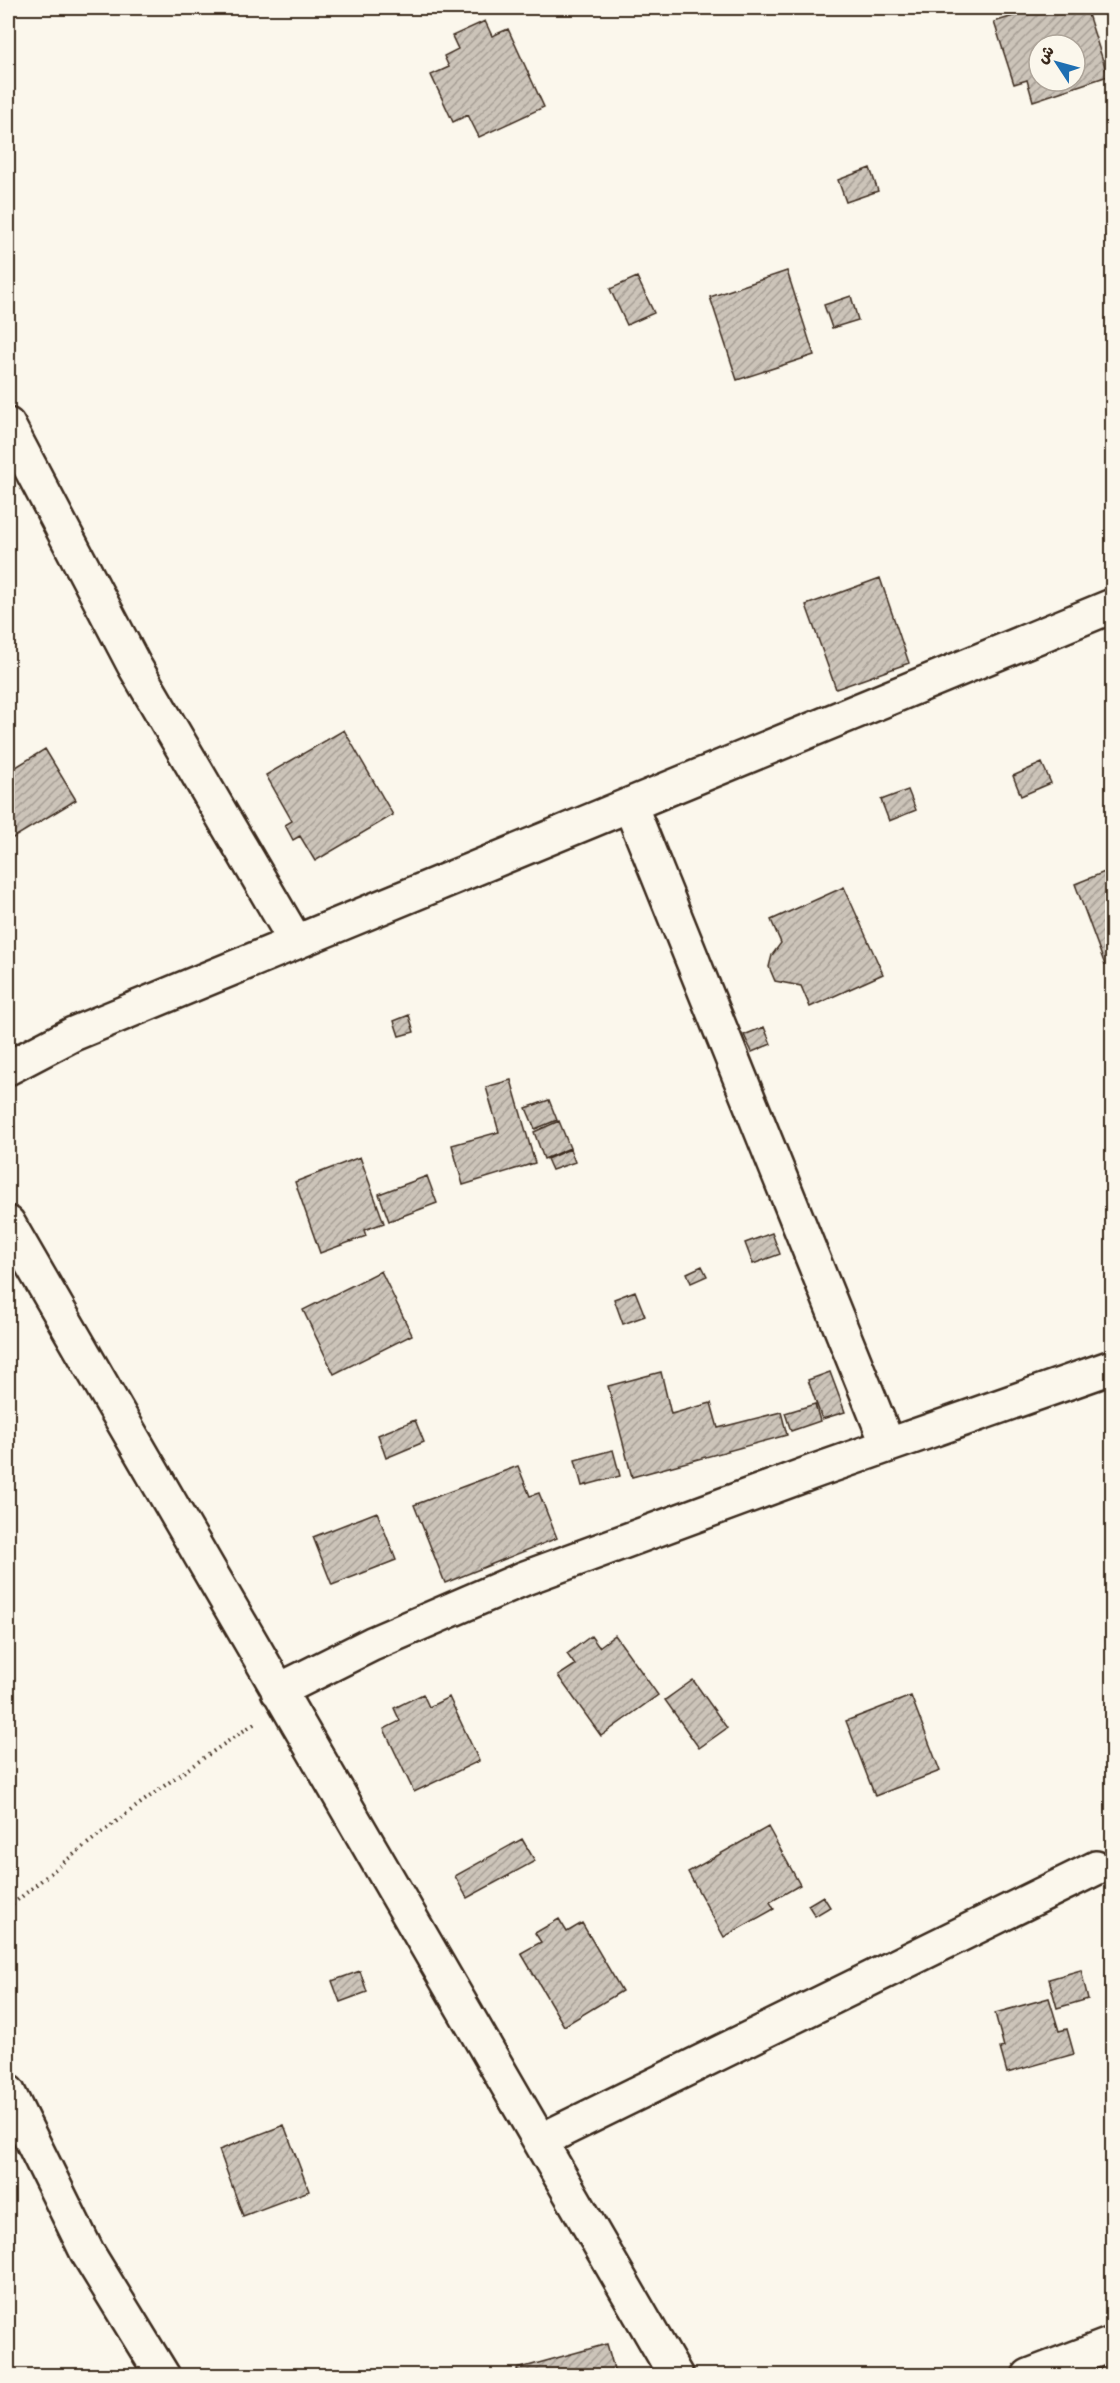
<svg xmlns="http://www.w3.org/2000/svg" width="1120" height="2383" font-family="Sriracha,'Playpen Sans Arabic',sans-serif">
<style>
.building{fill:url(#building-hatch);stroke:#3b2a1e;stroke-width:1.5;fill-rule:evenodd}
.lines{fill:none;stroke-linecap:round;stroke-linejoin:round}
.street-casing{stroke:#3b2a1e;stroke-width:38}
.secondary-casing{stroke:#3b2a1e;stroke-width:38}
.path{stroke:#3b2a1e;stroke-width:4;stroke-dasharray:1.5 4.5;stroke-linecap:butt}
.street{stroke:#fbf7ec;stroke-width:33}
.secondary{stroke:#fbf7ec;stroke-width:33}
</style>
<defs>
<pattern id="building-hatch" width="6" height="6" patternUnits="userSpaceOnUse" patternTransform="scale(1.5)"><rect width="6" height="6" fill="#ccc4b9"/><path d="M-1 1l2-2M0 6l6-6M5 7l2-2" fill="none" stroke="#a79f96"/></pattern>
</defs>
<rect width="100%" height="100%" fill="#fbf7ec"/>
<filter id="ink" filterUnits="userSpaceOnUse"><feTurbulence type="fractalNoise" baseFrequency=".0167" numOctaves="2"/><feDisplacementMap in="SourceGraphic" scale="12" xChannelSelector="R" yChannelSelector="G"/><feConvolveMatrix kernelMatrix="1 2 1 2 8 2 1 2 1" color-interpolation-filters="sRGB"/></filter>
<g filter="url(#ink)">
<path class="building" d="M1039,8H1086L1108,76L1033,101L1027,80L1014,84L994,22ZM1039,45H1075V81H1039Z
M485,21L492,36L508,29L544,107L479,137L468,115L453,122L431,75L449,67L444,56L458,49L452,36Z
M870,168L878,191L846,202L838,180Z
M787,271L814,355L737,380L710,297Z
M637,277L654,313L627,325L610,289Z
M851,296L858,320L832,328L824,305Z
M880,578L909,663L836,689L806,605Z
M344,730L393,815L315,861L300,836L293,840L285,825L292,821L266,775Z
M45,749L76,800L8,841V772Z
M1042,763L1051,783L1021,796L1013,776Z
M908,790L916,810L889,821L881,800Z
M1112,869V962L1105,965L1075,884Z
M844,887L883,974L810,1007L801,986L775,981L769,967L772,955L781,943L771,920Z
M409,1015L414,1032L399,1036L394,1021Z
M764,1027L771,1044L752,1052L744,1035Z
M511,1080L535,1163L463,1185L452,1145L499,1132L486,1087Z
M549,1100L557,1120L535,1129L526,1108Z
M559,1121L570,1148L544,1159L534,1132Z
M570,1149L575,1162L552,1170L547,1159Z
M360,1157L384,1223L364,1230L366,1236L320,1253L295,1182Z
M427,1176L437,1203L389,1221L379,1194Z
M772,1233L780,1254L753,1264L745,1243Z
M702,1266L707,1276L691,1283L687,1273Z
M381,1271L412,1335L334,1374L303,1310Z
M635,1291L645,1316L623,1324L614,1299Z
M661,1372L671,1414L711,1403L718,1428L781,1412L787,1435L632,1477L608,1386Z
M830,1372L845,1412L822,1419L808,1380Z
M815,1404L820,1421L791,1431L785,1413Z
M415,1420L424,1442L386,1458L378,1435Z
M613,1450L620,1476L582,1486L575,1460Z
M518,1466L530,1496L539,1493L557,1538L445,1583L414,1505Z
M377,1512L396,1560L332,1585L313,1537Z
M615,1635L658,1695L601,1736L558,1676L575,1665L567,1654L591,1636L599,1647Z
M693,1680L727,1728L699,1748L665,1700Z
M423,1694L429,1707L449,1697L479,1761L414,1792L384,1729L400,1721L394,1708Z
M911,1696L940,1771L875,1796L846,1721Z
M768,1827L800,1885L770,1902L774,1909L724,1937L688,1872Z
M522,1839L535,1861L467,1898L455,1876Z
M823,1896L830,1907L815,1916L808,1905Z
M559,1919L567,1932L582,1923L622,1991L564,2026L521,1953L541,1942L535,1933Z
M1081,1970L1088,1999L1057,2008L1049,1979Z
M360,1971L367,1992L340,2002L332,1981Z
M1049,1998L1059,2031L1067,2029L1074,2054L1007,2073L1000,2048L1004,2047L995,2013Z
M284,2125L309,2191L243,2216L219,2150Z
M607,2344L616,2376H519L517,2369Z"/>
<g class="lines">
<g class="street-casing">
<path id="street" d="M8,425L134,665L296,942
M630,805L888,1445
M8,1068L73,1034L1112,606
M8,1223L676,2376
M278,1691L372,1644L525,1578L818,1470L1112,1367
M8,2092L87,2252L163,2376
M540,2141L1096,1868"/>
</g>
<g class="secondary-casing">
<path id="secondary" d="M1029,2376L1112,2344"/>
</g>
<path class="path" d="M8,1908C88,1841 170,1779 257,1722"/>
<use href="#street" class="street"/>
<use href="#secondary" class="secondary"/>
</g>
</g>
<rect width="1120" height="2383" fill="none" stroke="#fbf7ec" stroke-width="30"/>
<rect x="15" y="15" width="1090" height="2353" fill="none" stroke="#3b2a1e" stroke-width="2" filter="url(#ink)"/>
<g transform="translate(1057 63) rotate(306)"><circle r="28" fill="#fbf7ec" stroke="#aea59a" stroke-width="1.5"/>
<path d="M0-4.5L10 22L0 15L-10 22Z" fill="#1f6fb2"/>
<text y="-9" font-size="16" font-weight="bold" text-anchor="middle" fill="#3b2a1e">ش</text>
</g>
</svg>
